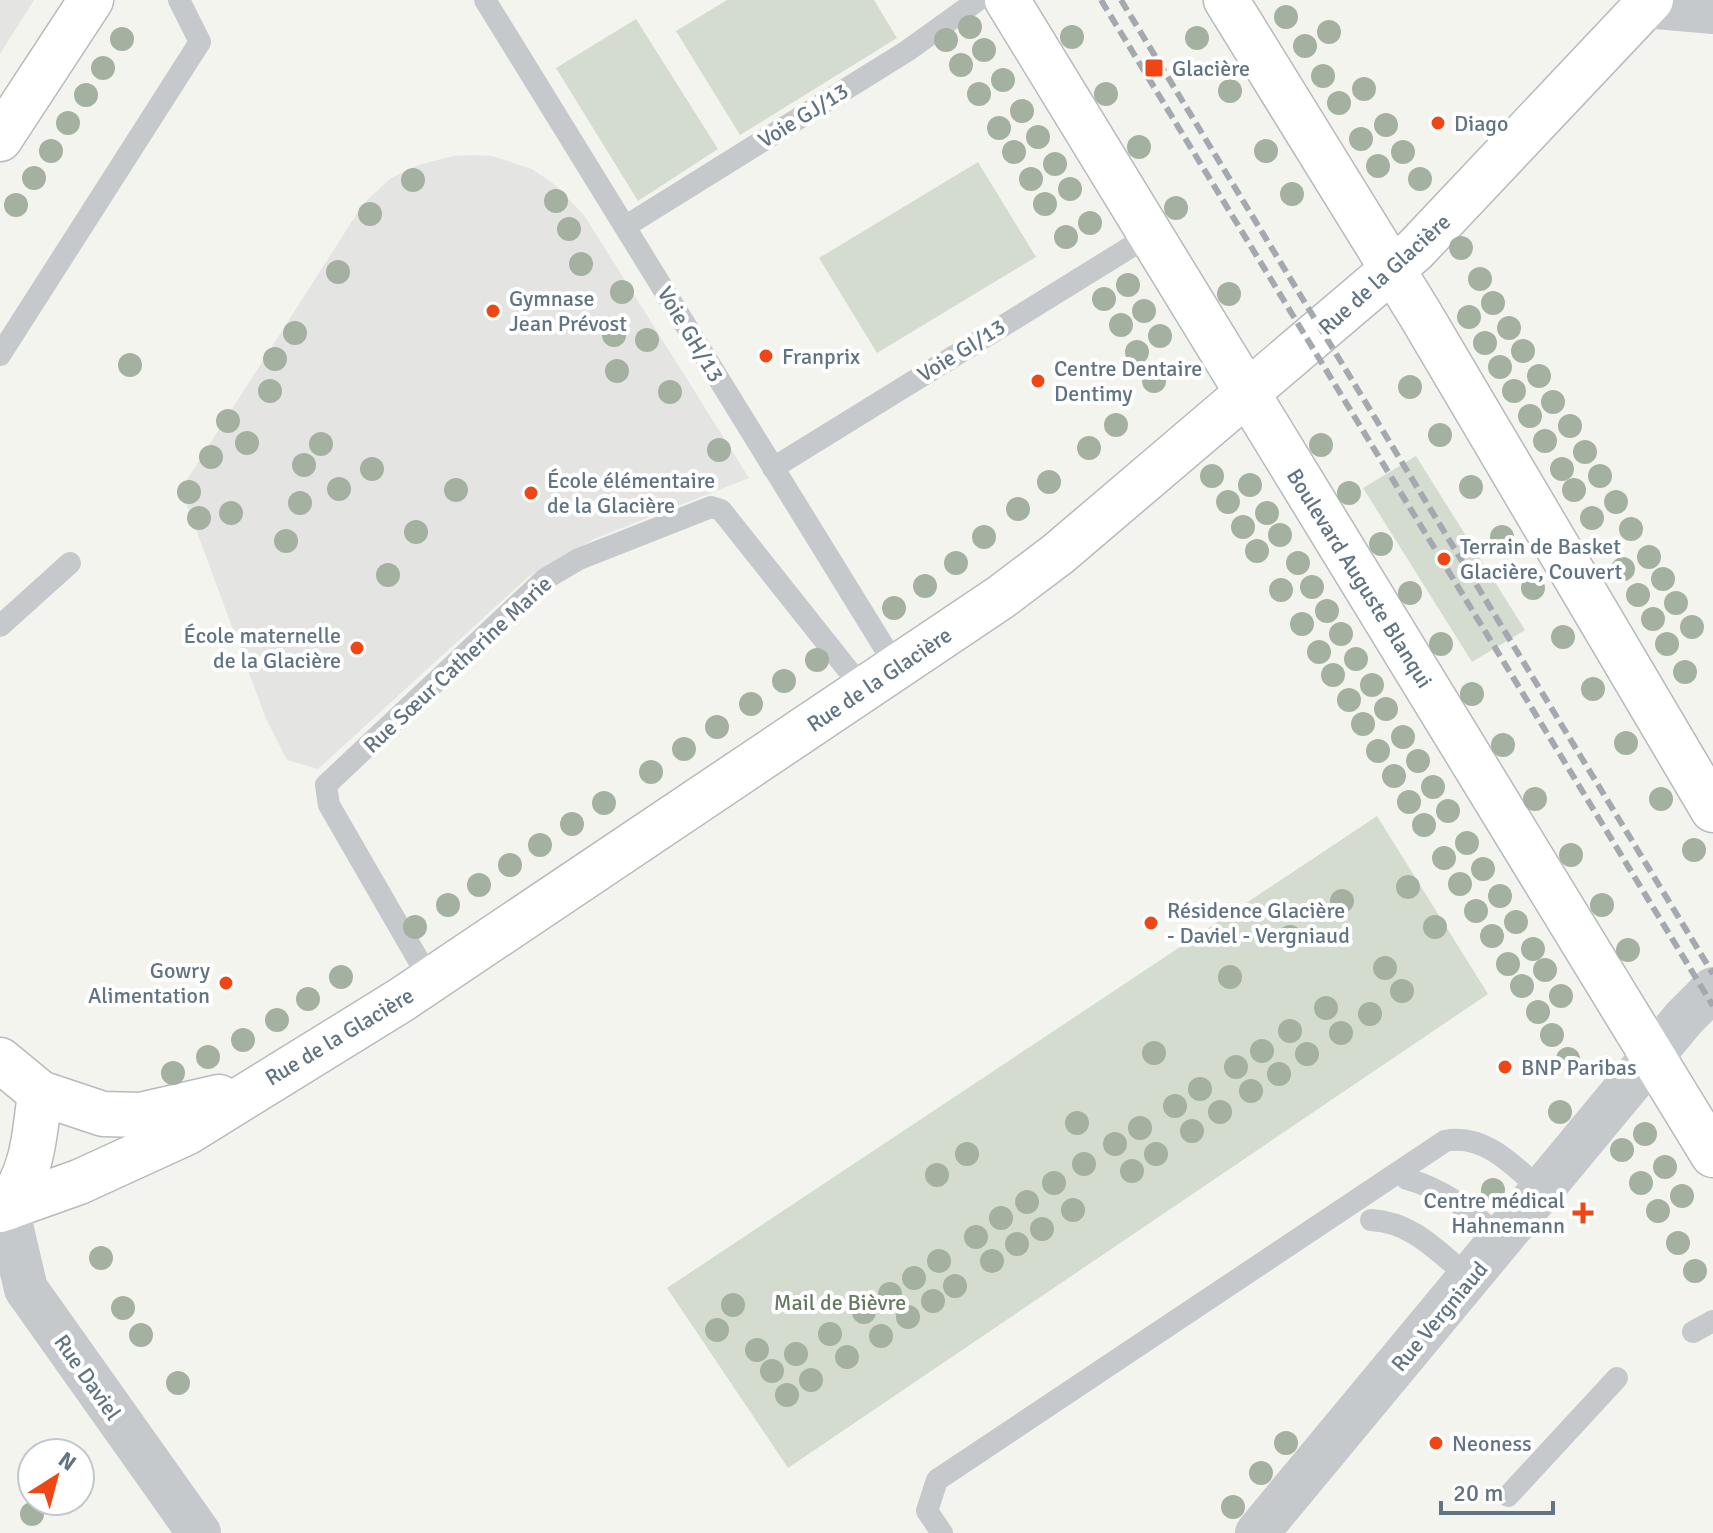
<svg xmlns="http://www.w3.org/2000/svg" width="1713" height="1533" font-family="Signika,sans-serif">
<style>
.built{fill:#e4e5e3}
.green{fill:#d4dcd0}
.lines{fill:none;stroke-linecap:round;stroke-linejoin:round}
.secondary-casing{stroke:#b5bbbf;stroke-width:47}
.primary-casing{stroke:#b6babe;stroke-width:47}
.lane{stroke:#c6c9cc;stroke-width:22}
.street{stroke:#c6c9cc;stroke-width:44}
.secondary{stroke:#fff;stroke-width:44}
.primary{stroke:#fff;stroke-width:44}
.rail{stroke:#a3a9af;stroke-width:6;stroke-dasharray:12 6;stroke-linecap:butt}
.tree{fill:#a5b1a0}
.poi-dot{fill:#f04514;stroke:#fff;stroke-width:3}
.labels{text-anchor:middle;stroke-width:8;stroke-linejoin:round;paint-order:stroke}
.poi-label{font-size:22px;fill:#617483;stroke:#fff;text-anchor:start}
.street-label{font-size:22px;fill:#617483;stroke:#fff}
.park-label{font-size:22px;fill:#657a60;stroke:#fff}
</style>
<rect width="100%" height="100%" fill="#f4f4ef"/>
<path class="built" d="M0,0H34L0,54Z
M473,155L492,156L532,169L554,184L584,215L749,478L594,539L528,577L318,769L287,760L266,719L181,489L363,204L391,178L418,165L453,156Z"/>
<path class="green" d="M727,0H874L897,38L740,135L676,31Z
M636,19L718,149L638,201L556,68Z
M978,162L1036,257L877,353L819,258Z
M1416,456L1525,630L1472,662L1363,488Z
M1377,816L1488,994L788,1468L667,1288Z"/>
<g class="lines">
<g class="secondary-casing">
<path id="secondary" d="M0,139L91,0
M0,1060L40,1093L103,1114L141,1115L219,1097
M7,1208C34,1167 34,1139 40,1093
M0,1210L79,1182L186,1133L401,1000L1001,597L1058,554L1415,250L1651,0"/>
</g>
<g class="primary-casing">
<path id="primary" d="M1007,0L1713,1155
M1226,0L1420,314L1713,810"/>
</g>
<path class="lane" d="M485,0L897,668
M626,226L907,51L978,0
M0,355L200,42L179,0
M773,468L1150,235
M0,626L70,563
M430,980L329,805L326,785L545,579L579,559L711,507L721,510L864,690
M1407,1179C1447,1190 1471,1212 1502,1239
M1371,1220C1413,1222 1439,1253 1470,1278
M1693,1332L1713,1321
M1508,1496L1617,1378
M942,1533L927,1511L937,1480L1445,1141C1485,1133 1515,1167 1542,1191"/>
<path class="street" d="M1645,6L1713,12
M7,1208L26,1289L199,1533
M1257,1533L1684,1018L1713,989"/>
<use href="#secondary" class="secondary"/>
<use href="#primary" class="primary"/>
<path class="rail" d="M1101,0L1713,1006
M1121,0L1713,974"/>
</g>
<g class="tree">
<circle cx="1286" cy="17" r="12"/>
<circle cx="970" cy="27" r="12"/>
<circle cx="1329" cy="32" r="12"/>
<circle cx="1072" cy="37" r="12"/>
<circle cx="1197" cy="38" r="12"/>
<circle cx="122" cy="39" r="12"/>
<circle cx="946" cy="40" r="12"/>
<circle cx="1305" cy="46" r="12"/>
<circle cx="984" cy="50" r="12"/>
<circle cx="961" cy="65" r="12"/>
<circle cx="103" cy="68" r="12"/>
<circle cx="1323" cy="76" r="12"/>
<circle cx="1003" cy="80" r="12"/>
<circle cx="1364" cy="89" r="12"/>
<circle cx="1230" cy="91" r="12"/>
<circle cx="979" cy="94" r="12"/>
<circle cx="1106" cy="94" r="12"/>
<circle cx="86" cy="95" r="12"/>
<circle cx="1339" cy="103" r="12"/>
<circle cx="1022" cy="111" r="12"/>
<circle cx="68" cy="123" r="12"/>
<circle cx="1386" cy="125" r="12"/>
<circle cx="999" cy="128" r="12"/>
<circle cx="1038" cy="137" r="12"/>
<circle cx="1361" cy="139" r="12"/>
<circle cx="1139" cy="147" r="12"/>
<circle cx="51" cy="151" r="12"/>
<circle cx="1266" cy="151" r="12"/>
<circle cx="1014" cy="152" r="12"/>
<circle cx="1403" cy="152" r="12"/>
<circle cx="1055" cy="164" r="12"/>
<circle cx="1378" cy="166" r="12"/>
<circle cx="34" cy="178" r="12"/>
<circle cx="1031" cy="179" r="12"/>
<circle cx="1420" cy="179" r="12"/>
<circle cx="413" cy="180" r="12"/>
<circle cx="1070" cy="189" r="12"/>
<circle cx="1292" cy="194" r="12"/>
<circle cx="556" cy="201" r="12"/>
<circle cx="1045" cy="204" r="12"/>
<circle cx="16" cy="205" r="12"/>
<circle cx="1176" cy="208" r="12"/>
<circle cx="370" cy="214" r="12"/>
<circle cx="1090" cy="223" r="12"/>
<circle cx="569" cy="229" r="12"/>
<circle cx="1066" cy="237" r="12"/>
<circle cx="1461" cy="248" r="12"/>
<circle cx="581" cy="264" r="12"/>
<circle cx="338" cy="272" r="12"/>
<circle cx="1480" cy="279" r="12"/>
<circle cx="1128" cy="285" r="12"/>
<circle cx="622" cy="292" r="12"/>
<circle cx="1229" cy="294" r="12"/>
<circle cx="1104" cy="299" r="12"/>
<circle cx="1493" cy="303" r="12"/>
<circle cx="1144" cy="311" r="12"/>
<circle cx="1469" cy="317" r="12"/>
<circle cx="1121" cy="325" r="12"/>
<circle cx="1509" cy="328" r="12"/>
<circle cx="295" cy="333" r="12"/>
<circle cx="614" cy="335" r="12"/>
<circle cx="1160" cy="336" r="12"/>
<circle cx="647" cy="340" r="12"/>
<circle cx="1485" cy="343" r="12"/>
<circle cx="1523" cy="351" r="12"/>
<circle cx="1137" cy="352" r="12"/>
<circle cx="275" cy="359" r="12"/>
<circle cx="130" cy="365" r="12"/>
<circle cx="1500" cy="367" r="12"/>
<circle cx="617" cy="371" r="12"/>
<circle cx="1539" cy="376" r="12"/>
<circle cx="1154" cy="381" r="12"/>
<circle cx="1410" cy="387" r="12"/>
<circle cx="270" cy="391" r="12"/>
<circle cx="1514" cy="391" r="12"/>
<circle cx="670" cy="392" r="12"/>
<circle cx="1553" cy="402" r="12"/>
<circle cx="1530" cy="416" r="12"/>
<circle cx="228" cy="421" r="12"/>
<circle cx="1116" cy="425" r="12"/>
<circle cx="1570" cy="426" r="12"/>
<circle cx="1440" cy="435" r="12"/>
<circle cx="1545" cy="441" r="12"/>
<circle cx="247" cy="443" r="12"/>
<circle cx="321" cy="444" r="12"/>
<circle cx="1321" cy="445" r="12"/>
<circle cx="1089" cy="448" r="12"/>
<circle cx="719" cy="450" r="12"/>
<circle cx="1585" cy="452" r="12"/>
<circle cx="211" cy="457" r="12"/>
<circle cx="304" cy="465" r="12"/>
<circle cx="372" cy="469" r="12"/>
<circle cx="1562" cy="469" r="12"/>
<circle cx="1212" cy="476" r="12"/>
<circle cx="1600" cy="476" r="12"/>
<circle cx="1049" cy="482" r="12"/>
<circle cx="1250" cy="485" r="12"/>
<circle cx="1471" cy="487" r="12"/>
<circle cx="339" cy="489" r="12"/>
<circle cx="456" cy="490" r="12"/>
<circle cx="1574" cy="490" r="12"/>
<circle cx="189" cy="492" r="12"/>
<circle cx="1349" cy="493" r="12"/>
<circle cx="1228" cy="502" r="12"/>
<circle cx="1616" cy="502" r="12"/>
<circle cx="300" cy="503" r="12"/>
<circle cx="1018" cy="509" r="12"/>
<circle cx="231" cy="513" r="12"/>
<circle cx="1267" cy="513" r="12"/>
<circle cx="199" cy="518" r="12"/>
<circle cx="1592" cy="518" r="12"/>
<circle cx="1243" cy="527" r="12"/>
<circle cx="1631" cy="529" r="12"/>
<circle cx="416" cy="532" r="12"/>
<circle cx="1280" cy="535" r="12"/>
<circle cx="984" cy="537" r="12"/>
<circle cx="1502" cy="537" r="12"/>
<circle cx="286" cy="541" r="12"/>
<circle cx="1381" cy="544" r="12"/>
<circle cx="1257" cy="551" r="12"/>
<circle cx="1649" cy="557" r="12"/>
<circle cx="956" cy="563" r="12"/>
<circle cx="1298" cy="563" r="12"/>
<circle cx="1623" cy="569" r="12"/>
<circle cx="388" cy="575" r="12"/>
<circle cx="1663" cy="579" r="12"/>
<circle cx="925" cy="586" r="12"/>
<circle cx="1312" cy="587" r="12"/>
<circle cx="1533" cy="588" r="12"/>
<circle cx="1281" cy="590" r="12"/>
<circle cx="1410" cy="593" r="12"/>
<circle cx="1638" cy="595" r="12"/>
<circle cx="1676" cy="603" r="12"/>
<circle cx="894" cy="608" r="12"/>
<circle cx="1327" cy="611" r="12"/>
<circle cx="1653" cy="619" r="12"/>
<circle cx="1302" cy="624" r="12"/>
<circle cx="1692" cy="627" r="12"/>
<circle cx="1341" cy="634" r="12"/>
<circle cx="1563" cy="637" r="12"/>
<circle cx="1441" cy="644" r="12"/>
<circle cx="1667" cy="644" r="12"/>
<circle cx="1319" cy="652" r="12"/>
<circle cx="1356" cy="659" r="12"/>
<circle cx="817" cy="660" r="12"/>
<circle cx="1685" cy="672" r="12"/>
<circle cx="1333" cy="675" r="12"/>
<circle cx="784" cy="681" r="12"/>
<circle cx="1372" cy="685" r="12"/>
<circle cx="1593" cy="689" r="12"/>
<circle cx="1472" cy="694" r="12"/>
<circle cx="1349" cy="700" r="12"/>
<circle cx="751" cy="704" r="12"/>
<circle cx="1386" cy="709" r="12"/>
<circle cx="1363" cy="724" r="12"/>
<circle cx="717" cy="727" r="12"/>
<circle cx="1403" cy="737" r="12"/>
<circle cx="1626" cy="743" r="12"/>
<circle cx="1503" cy="745" r="12"/>
<circle cx="684" cy="749" r="12"/>
<circle cx="1378" cy="751" r="12"/>
<circle cx="1418" cy="761" r="12"/>
<circle cx="651" cy="772" r="12"/>
<circle cx="1394" cy="776" r="12"/>
<circle cx="1433" cy="787" r="12"/>
<circle cx="1535" cy="799" r="12"/>
<circle cx="1661" cy="799" r="12"/>
<circle cx="1409" cy="802" r="12"/>
<circle cx="604" cy="803" r="12"/>
<circle cx="1448" cy="811" r="12"/>
<circle cx="572" cy="824" r="12"/>
<circle cx="1424" cy="825" r="12"/>
<circle cx="1467" cy="843" r="12"/>
<circle cx="540" cy="845" r="12"/>
<circle cx="1694" cy="850" r="12"/>
<circle cx="1571" cy="855" r="12"/>
<circle cx="1444" cy="858" r="12"/>
<circle cx="510" cy="865" r="12"/>
<circle cx="1483" cy="869" r="12"/>
<circle cx="1460" cy="884" r="12"/>
<circle cx="479" cy="885" r="12"/>
<circle cx="1408" cy="887" r="12"/>
<circle cx="1500" cy="896" r="12"/>
<circle cx="1342" cy="901" r="12"/>
<circle cx="448" cy="905" r="12"/>
<circle cx="1602" cy="905" r="12"/>
<circle cx="1476" cy="911" r="12"/>
<circle cx="1516" cy="922" r="12"/>
<circle cx="415" cy="927" r="12"/>
<circle cx="1435" cy="927" r="12"/>
<circle cx="1492" cy="936" r="12"/>
<circle cx="1290" cy="937" r="12"/>
<circle cx="1533" cy="949" r="12"/>
<circle cx="1628" cy="950" r="12"/>
<circle cx="1508" cy="964" r="12"/>
<circle cx="1385" cy="968" r="12"/>
<circle cx="1545" cy="970" r="12"/>
<circle cx="341" cy="977" r="12"/>
<circle cx="1230" cy="977" r="12"/>
<circle cx="1522" cy="986" r="12"/>
<circle cx="1402" cy="991" r="12"/>
<circle cx="1561" cy="996" r="12"/>
<circle cx="308" cy="999" r="12"/>
<circle cx="1326" cy="1008" r="12"/>
<circle cx="1538" cy="1012" r="12"/>
<circle cx="1370" cy="1014" r="12"/>
<circle cx="277" cy="1020" r="12"/>
<circle cx="1290" cy="1031" r="12"/>
<circle cx="1341" cy="1033" r="12"/>
<circle cx="1552" cy="1035" r="12"/>
<circle cx="243" cy="1040" r="12"/>
<circle cx="1262" cy="1051" r="12"/>
<circle cx="1154" cy="1053" r="12"/>
<circle cx="1307" cy="1054" r="12"/>
<circle cx="208" cy="1057" r="12"/>
<circle cx="1568" cy="1059" r="12"/>
<circle cx="1236" cy="1067" r="12"/>
<circle cx="173" cy="1073" r="12"/>
<circle cx="1279" cy="1074" r="12"/>
<circle cx="1200" cy="1089" r="12"/>
<circle cx="1251" cy="1091" r="12"/>
<circle cx="1175" cy="1106" r="12"/>
<circle cx="1220" cy="1112" r="12"/>
<circle cx="1560" cy="1112" r="12"/>
<circle cx="1077" cy="1123" r="12"/>
<circle cx="1140" cy="1128" r="12"/>
<circle cx="1192" cy="1131" r="12"/>
<circle cx="1645" cy="1134" r="12"/>
<circle cx="1115" cy="1144" r="12"/>
<circle cx="1622" cy="1150" r="12"/>
<circle cx="967" cy="1154" r="12"/>
<circle cx="1156" cy="1154" r="12"/>
<circle cx="1084" cy="1164" r="12"/>
<circle cx="1665" cy="1167" r="12"/>
<circle cx="1132" cy="1171" r="12"/>
<circle cx="937" cy="1175" r="12"/>
<circle cx="1054" cy="1183" r="12"/>
<circle cx="1641" cy="1183" r="12"/>
<circle cx="1493" cy="1190" r="12"/>
<circle cx="1682" cy="1196" r="12"/>
<circle cx="1027" cy="1202" r="12"/>
<circle cx="1073" cy="1210" r="12"/>
<circle cx="1658" cy="1211" r="12"/>
<circle cx="1001" cy="1218" r="12"/>
<circle cx="1042" cy="1229" r="12"/>
<circle cx="976" cy="1237" r="12"/>
<circle cx="1678" cy="1243" r="12"/>
<circle cx="1017" cy="1244" r="12"/>
<circle cx="101" cy="1258" r="12"/>
<circle cx="939" cy="1261" r="12"/>
<circle cx="992" cy="1261" r="12"/>
<circle cx="1695" cy="1271" r="12"/>
<circle cx="914" cy="1278" r="12"/>
<circle cx="955" cy="1286" r="12"/>
<circle cx="890" cy="1294" r="12"/>
<circle cx="933" cy="1301" r="12"/>
<circle cx="733" cy="1305" r="12"/>
<circle cx="123" cy="1308" r="12"/>
<circle cx="864" cy="1312" r="12"/>
<circle cx="908" cy="1317" r="12"/>
<circle cx="717" cy="1330" r="12"/>
<circle cx="830" cy="1334" r="12"/>
<circle cx="141" cy="1335" r="12"/>
<circle cx="881" cy="1336" r="12"/>
<circle cx="757" cy="1350" r="12"/>
<circle cx="796" cy="1354" r="12"/>
<circle cx="847" cy="1357" r="12"/>
<circle cx="772" cy="1371" r="12"/>
<circle cx="811" cy="1380" r="12"/>
<circle cx="178" cy="1383" r="12"/>
<circle cx="787" cy="1395" r="12"/>
<circle cx="1286" cy="1443" r="12"/>
<circle cx="1261" cy="1473" r="12"/>
<circle cx="1233" cy="1507" r="12"/>
<circle cx="32" cy="1514" r="12"/>
</g>
<g class="poi-dot">
<rect x="1144" y="58" width="20" height="20" rx="4"/>
<circle cx="1438" cy="123" r="8"/>
<circle cx="493" cy="311" r="8"/>
<circle cx="766" cy="356" r="8"/>
<circle cx="1038" cy="381" r="8"/>
<circle cx="531" cy="493" r="8"/>
<circle cx="1444" cy="559" r="8"/>
<circle cx="357" cy="648" r="8"/>
<circle cx="1151" cy="923" r="8"/>
<circle cx="226" cy="983" r="8"/>
<circle cx="1505" cy="1067" r="8"/>
<path d="M1579 1201h8v8h8v8h-8v8h-8v-8h-8v-8h8z"/>
<circle cx="1436" cy="1443" r="8"/>
</g>
<g class="labels">
<g class="poi-label">
<text x="1172" y="76">Glacière</text>
<text x="1454" y="131">Diago</text>
<text x="509" y="306">Gymnase<tspan x="509" dy="25">Jean Prévost</tspan></text>
<text x="782" y="364">Franprix</text>
<text x="1054" y="376">Centre Dentaire<tspan x="1054" dy="25">Dentimy</tspan></text>
<text x="547" y="488">École élémentaire<tspan x="547" dy="25">de la Glacière</tspan></text>
<text x="1460" y="554">Terrain de Basket<tspan x="1460" dy="25">Glacière, Couvert</tspan></text>
<text x="341" y="643" text-anchor="end">École maternelle<tspan x="341" dy="25">de la Glacière</tspan></text>
<text x="1167" y="918">Résidence Glacière<tspan x="1167" dy="25">- Daviel - Vergniaud</tspan></text>
<text x="210" y="978" text-anchor="end">Gowry<tspan x="210" dy="25">Alimentation</tspan></text>
<text x="1521" y="1075">BNP Paribas</text>
<text x="1565" y="1208" text-anchor="end">Centre médical<tspan x="1565" dy="25">Hahnemann</tspan></text>
<text x="1452" y="1451">Neoness</text>
</g>
<g class="street-label">
<text transform="translate(803 115) rotate(-32)" y="8">Voie GJ/13</text>
<text transform="translate(1384 274) rotate(-42)" y="8">Rue de la Glacière</text>
<text transform="translate(691 334) rotate(59)" y="8">Voie GH/13</text>
<text transform="translate(961 350) rotate(-32)" y="8">Voie GI/13</text>
<text transform="translate(1360 578) rotate(58)" y="8">Boulevard Auguste Blanqui</text>
<text transform="translate(457 664) rotate(-43)" y="8">Rue Sœur Catherine Marie</text>
<text transform="translate(879 679) rotate(-34)" y="8">Rue de la Glacière</text>
<text transform="translate(339 1036) rotate(-31)" y="8">Rue de la Glacière</text>
<text transform="translate(1439 1316) rotate(-50)" y="8">Rue Vergniaud</text>
<text transform="translate(88 1377) rotate(55)" y="8">Rue Daviel</text>
</g>
<g class="park-label">
<text x="840" y="1310">Mail de Bièvre</text>
</g>
</g>
<g transform="translate(56 1477) rotate(36)"><circle r="38" fill="#ffffff" stroke="#c0c7cd" stroke-width="2"/>
<path d="M0-6L14 30L0 20L-14 30Z" fill="#f04514"/>
<text y="-12" font-size="22" font-weight="bold" text-anchor="middle" fill="#617483">N</text>
</g>
<path d="M1441 1501v12h112v-12" fill="none" stroke="#617483" stroke-width="4"/>
<text x="1453" y="1501" font-size="24" fill="#617483" stroke="#ffffff" stroke-width="6" paint-order="stroke">20 m</text>
</svg>
